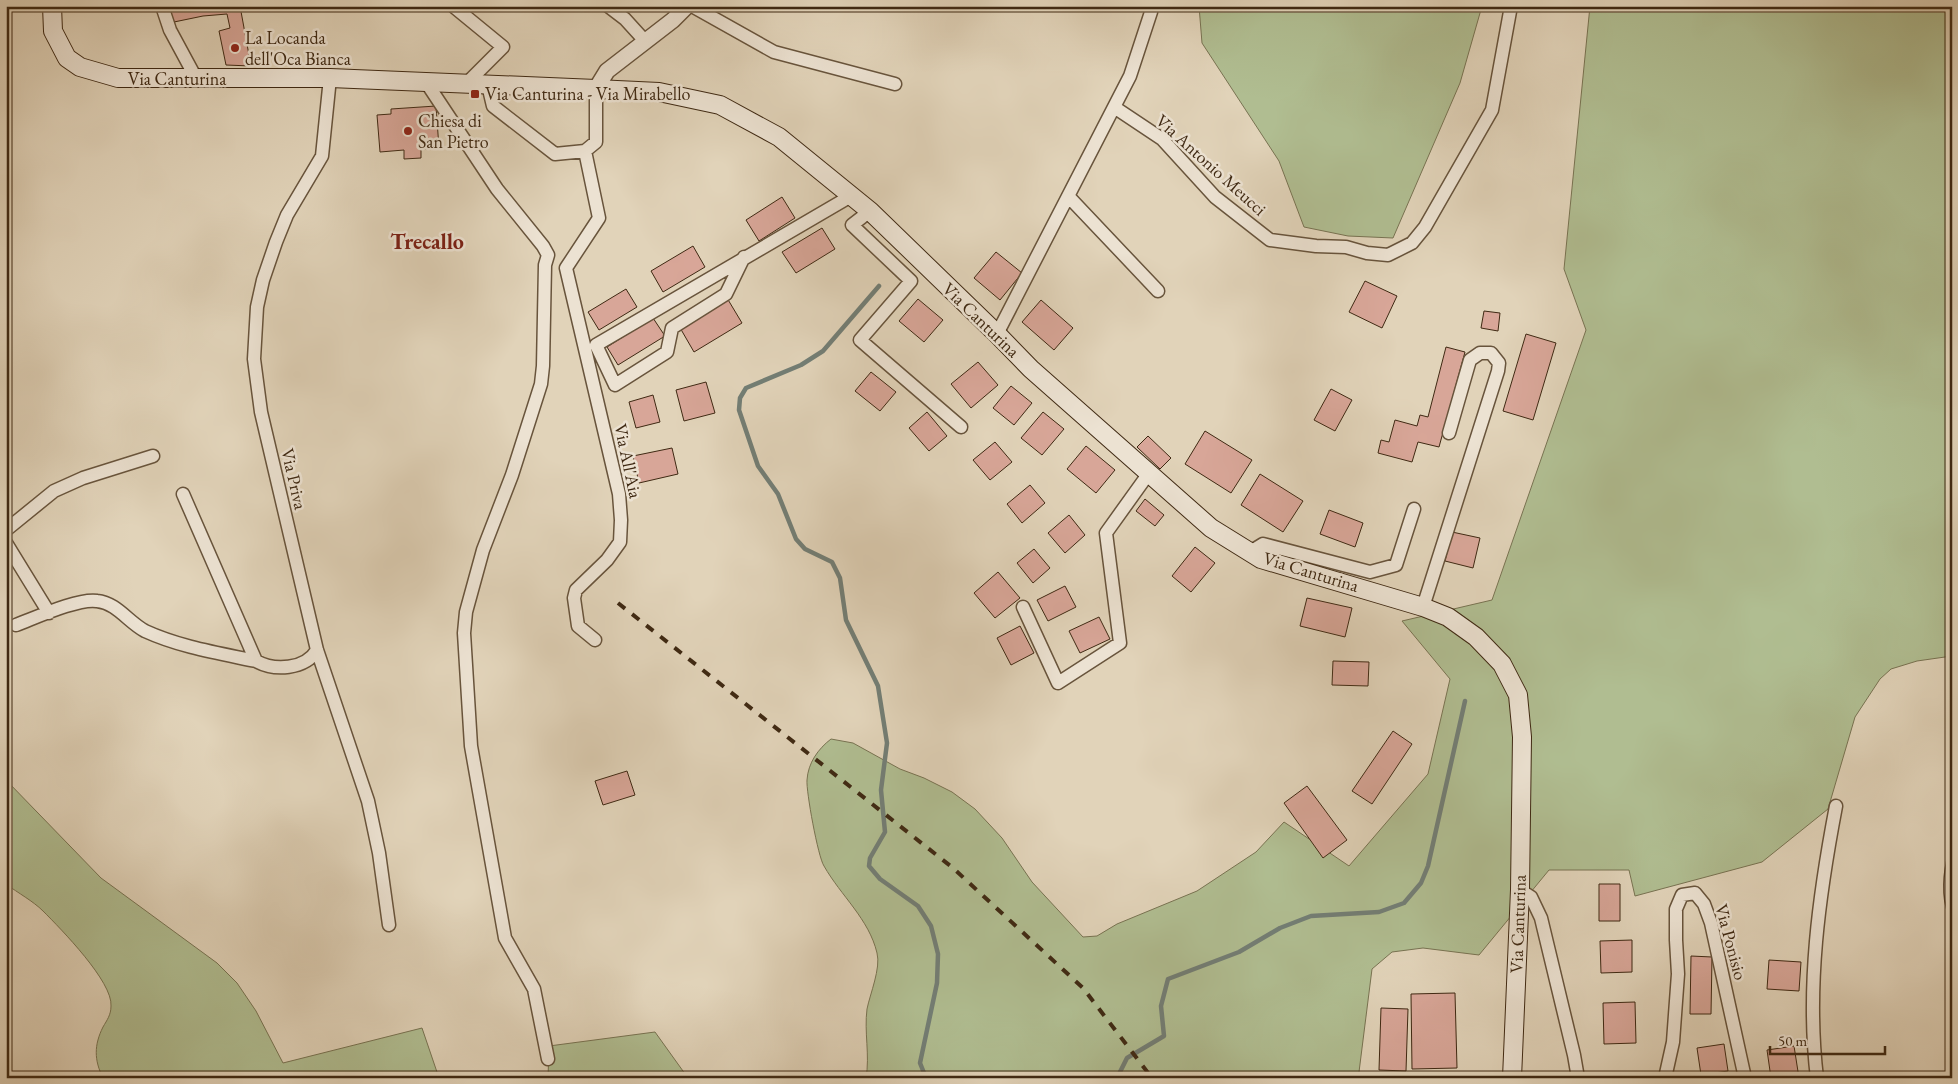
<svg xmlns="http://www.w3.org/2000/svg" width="1958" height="1084" font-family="'EB Garamond',serif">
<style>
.green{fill:#b0bd91;stroke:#787352}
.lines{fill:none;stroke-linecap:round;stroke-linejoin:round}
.stream{stroke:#737e75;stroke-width:4.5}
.building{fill:#d8a698;stroke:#3f2913}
.service-casing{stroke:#68543c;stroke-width:9}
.minor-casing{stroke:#68543c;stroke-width:15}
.tertiary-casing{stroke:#68543c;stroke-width:18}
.secondary-casing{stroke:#3f2913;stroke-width:20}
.service{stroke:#ece2d2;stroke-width:6}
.minor{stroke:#ece2d2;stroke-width:12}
.tertiary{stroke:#ece2d2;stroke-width:15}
.secondary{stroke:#ece2d2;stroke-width:18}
.rail{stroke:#3f2913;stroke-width:4;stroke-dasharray:9 9;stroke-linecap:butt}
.poi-dot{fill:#8f2418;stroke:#ece2d2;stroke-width:2}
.labels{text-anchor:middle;stroke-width:5;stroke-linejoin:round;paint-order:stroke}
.poi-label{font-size:18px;fill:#3f2913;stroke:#ece2d2;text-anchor:start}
.street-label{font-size:18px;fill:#3f2913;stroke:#ece2d2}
.district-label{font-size:22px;font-weight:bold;fill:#7a1f14;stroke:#ece2d2}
</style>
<rect width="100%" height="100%" fill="#e1d3b9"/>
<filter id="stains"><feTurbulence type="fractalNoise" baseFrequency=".004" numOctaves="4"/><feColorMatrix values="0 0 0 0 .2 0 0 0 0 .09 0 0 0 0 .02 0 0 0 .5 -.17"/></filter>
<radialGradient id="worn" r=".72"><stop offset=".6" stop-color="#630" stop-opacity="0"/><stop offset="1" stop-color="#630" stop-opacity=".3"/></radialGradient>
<path class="green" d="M1199,6H1482L1460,83L1393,238L1348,236L1304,227L1279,161L1202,43Z
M1590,6H1952V656L1917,661L1891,669L1880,679L1855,717L1828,809L1762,862L1635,896L1629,870H1549L1479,955L1423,948L1392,952L1372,969L1359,1072L1353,1078H866C870,1055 864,1032 867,1009C870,994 881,968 877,953C869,919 841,896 824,866C818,857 806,791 807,780C808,763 818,749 831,739L853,743L900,769L924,778L952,792L975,809L1002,838L1032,882L1083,937L1097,936L1117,924L1197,891L1256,852L1284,822L1349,866L1428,774L1450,679L1402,621L1492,600L1586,330L1564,269Z
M6,780L101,878L217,963L237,983L256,1011L283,1063L422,1028L439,1078H103C94,1060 94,1045 103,1027C107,1020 111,1015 111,1006C113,982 61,929 43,911C33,901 18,893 6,884Z
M655,1032L688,1078H548L549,1046Z"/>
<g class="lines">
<path class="stream" d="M879,286L823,351L801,365L746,388L740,398L739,410L758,466L778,494L796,539L805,549L832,562L840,578L846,620L878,686L887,743L881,790L885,832L870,858L869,866L880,879L918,906L931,926L938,954L937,983L920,1063L926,1078
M1117,1078L1127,1058L1164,1036L1161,1006L1168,979L1239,952L1280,928L1311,916L1379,912L1404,903L1421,883L1428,866L1465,701"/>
</g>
<path class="building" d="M167,6H240L251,66L226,65L219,31L230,28L227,14L203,16L174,22Z
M436,106L439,148L421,149V158L404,159V150L380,152L377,115L391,114V109Z
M782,197L795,218L759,241L746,220Z
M822,228L835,249L796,273L782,252Z
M693,246L705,267L663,292L651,271Z
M996,252L1022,273L1000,300L974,278Z
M1365,281L1397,296L1382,328L1349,312Z
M626,289L637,307L599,330L588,312Z
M727,298L742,323L694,352L679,326Z
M918,299L943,320L924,342L899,321Z
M1041,300L1073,328L1054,350L1022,322Z
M1484,311L1500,313L1498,331L1481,328Z
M653,318L665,336L618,365L607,347Z
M1526,334L1556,343L1533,420L1503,411Z
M1446,347L1465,352L1439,447L1418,442L1412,462L1378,453L1381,440L1389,442L1395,420L1417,426L1420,415L1428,417Z
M978,362L998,385L971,408L951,384Z
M871,372L896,392L880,411L855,391Z
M706,382L715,413L684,421L676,390Z
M1011,386L1032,403L1014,425L993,408Z
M1331,389L1352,400L1335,431L1314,420Z
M653,395L660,422L636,428L629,402Z
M927,412L947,436L929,451L909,428Z
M1043,412L1064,429L1042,455L1021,438Z
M1205,431L1252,460L1231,493L1185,464Z
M1148,436L1171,458L1160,469L1137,447Z
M995,442L1012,462L990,480L973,460Z
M1086,446L1115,470L1096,493L1067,469Z
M672,448L678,474L639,483L633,456Z
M1260,474L1303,501L1283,532L1241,505Z
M1030,485L1045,503L1022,523L1007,504Z
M1145,499L1164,515L1155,526L1136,511Z
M1329,510L1363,523L1355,547L1320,534Z
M1069,515L1085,535L1065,553L1048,533Z
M1452,532L1480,538L1473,568L1445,561Z
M1195,547L1215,563L1191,592L1172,576Z
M1034,549L1050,568L1033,583L1017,563Z
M998,572L1020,598L995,618L974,593Z
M1065,586L1076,607L1048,621L1037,600Z
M1307,598L1352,608L1345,637L1300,626Z
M1099,617L1110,639L1080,653L1069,631Z
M1020,626L1034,653L1011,665L997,638Z
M1333,661L1369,662L1368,686L1332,685Z
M1393,731L1412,744L1372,804L1352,791Z
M627,771L635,795L603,805L595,781Z
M1307,786L1347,840L1323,858L1284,803Z
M1599,884H1620V921H1599Z
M1632,940V972L1601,973L1600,941Z
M1691,956L1712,957L1711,1014H1690Z
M1769,960L1801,962L1799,991L1767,989Z
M1455,993L1457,1068L1412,1069L1411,994Z
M1635,1002L1636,1043L1604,1044L1603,1003Z
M1381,1008L1408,1009L1406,1071L1379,1070Z
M1724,1044L1728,1071L1701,1075L1697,1048Z
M1794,1046L1799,1078H1771L1767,1050Z"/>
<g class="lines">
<g class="service-casing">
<path id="service" d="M1952,855C1947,873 1945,896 1952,913"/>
</g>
<g class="minor-casing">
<path id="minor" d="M162,6L170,30L197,80
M453,6L503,47L466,84
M608,6L625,19L645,41
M692,6L774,52L895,84
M330,78L322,156L287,215L276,242L263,280L257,307L254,359L261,412L317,650L368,801L379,853L389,925
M426,82L497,189L543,246L548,255L545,265L543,366L541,384L512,475L483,550L466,612L464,633L471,746L505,938L534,989L548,1059
M488,85L493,106L555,154L585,151L596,142V89
M1114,107L1162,139L1215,197L1270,240L1316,246L1346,247L1367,253L1388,255L1412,243L1425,227L1492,110L1511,6
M585,151L599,218L566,268L619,494L621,520L620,542L607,560L576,590L574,598L578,626L595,640
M1068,196L1158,291
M870,211L852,225L911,281L860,340L961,427
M744,257L726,294L672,328L667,352L615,385L596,345L851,196
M997,334L1130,76L1151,12
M183,494L256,661C274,671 305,670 317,650
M6,530L54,491L83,478L153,456
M6,543L49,613
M1250,552L1263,544L1370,572L1396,565L1414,509
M1023,607L1058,683L1120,643L1106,533L1149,473
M1423,607L1498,371L1499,363L1491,353H1480L1470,360L1449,433
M16,625C35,618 78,598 97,601C117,603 128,622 145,631C180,647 218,653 256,661
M1520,890L1531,897L1541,918L1574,1055L1578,1078
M1665,1078L1673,1042L1678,974L1676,940V909L1682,895L1695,893L1704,904L1711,923L1745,1078
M1817,1078C1806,988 1819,895 1836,806"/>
</g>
<g class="tertiary-casing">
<path id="tertiary" d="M596,89L607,71L673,20L687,6"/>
</g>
<g class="secondary-casing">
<path id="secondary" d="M52,6L53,31L67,58L80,67L118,78H330L596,89L659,92L720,105L779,137L870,211L997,334L1031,369L1211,528L1261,559L1423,607L1448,617L1476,637L1502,664L1518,695L1522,737L1520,890L1512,1078"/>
</g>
<use href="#service" class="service"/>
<use href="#minor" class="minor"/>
<use href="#tertiary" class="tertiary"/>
<use href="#secondary" class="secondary"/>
<path class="rail" d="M618,603L953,868L1083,988L1152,1078"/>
</g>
<g class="poi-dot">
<circle cx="235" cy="48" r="5"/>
<rect x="470" y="89" width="10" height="10" rx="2.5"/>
<circle cx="408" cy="131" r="5"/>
</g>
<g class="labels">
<g class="poi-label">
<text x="245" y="44">La Locanda<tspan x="245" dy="21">dell'Oca Bianca</tspan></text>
<text x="485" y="100">Via Canturina - Via Mirabello</text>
<text x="418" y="127">Chiesa di<tspan x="418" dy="21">San Pietro</tspan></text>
</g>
<g class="street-label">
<text x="177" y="85">Via Canturina</text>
<text transform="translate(1211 165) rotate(42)" y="6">Via Antonio Meucci</text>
<text transform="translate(981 320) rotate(44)" y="6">Via Canturina</text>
<text transform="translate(628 461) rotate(78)" y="6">Via All'Aia</text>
<text transform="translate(294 479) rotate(77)" y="6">Via Priva</text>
<text transform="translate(1311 572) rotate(17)" y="6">Via Canturina</text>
<text transform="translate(1518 924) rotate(-88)" y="6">Via Canturina</text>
<text transform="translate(1731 942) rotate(75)" y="6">Via Ponisio</text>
</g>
<g class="district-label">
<text x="427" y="249">Trecallo</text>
</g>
</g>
<rect width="1958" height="1084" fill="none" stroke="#e1d3b9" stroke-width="25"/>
<rect x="8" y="8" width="1943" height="1069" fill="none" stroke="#3f2913" stroke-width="2.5"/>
<rect x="12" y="12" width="1933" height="1059" fill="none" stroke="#3f2913"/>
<path d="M1770 1046v8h115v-8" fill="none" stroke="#3f2913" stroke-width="2.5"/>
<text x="1778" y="1046" font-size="15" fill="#3f2913" stroke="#ece2d2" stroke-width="4" paint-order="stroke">50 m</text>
<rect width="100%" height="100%" filter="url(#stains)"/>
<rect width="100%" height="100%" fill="url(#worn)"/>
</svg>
